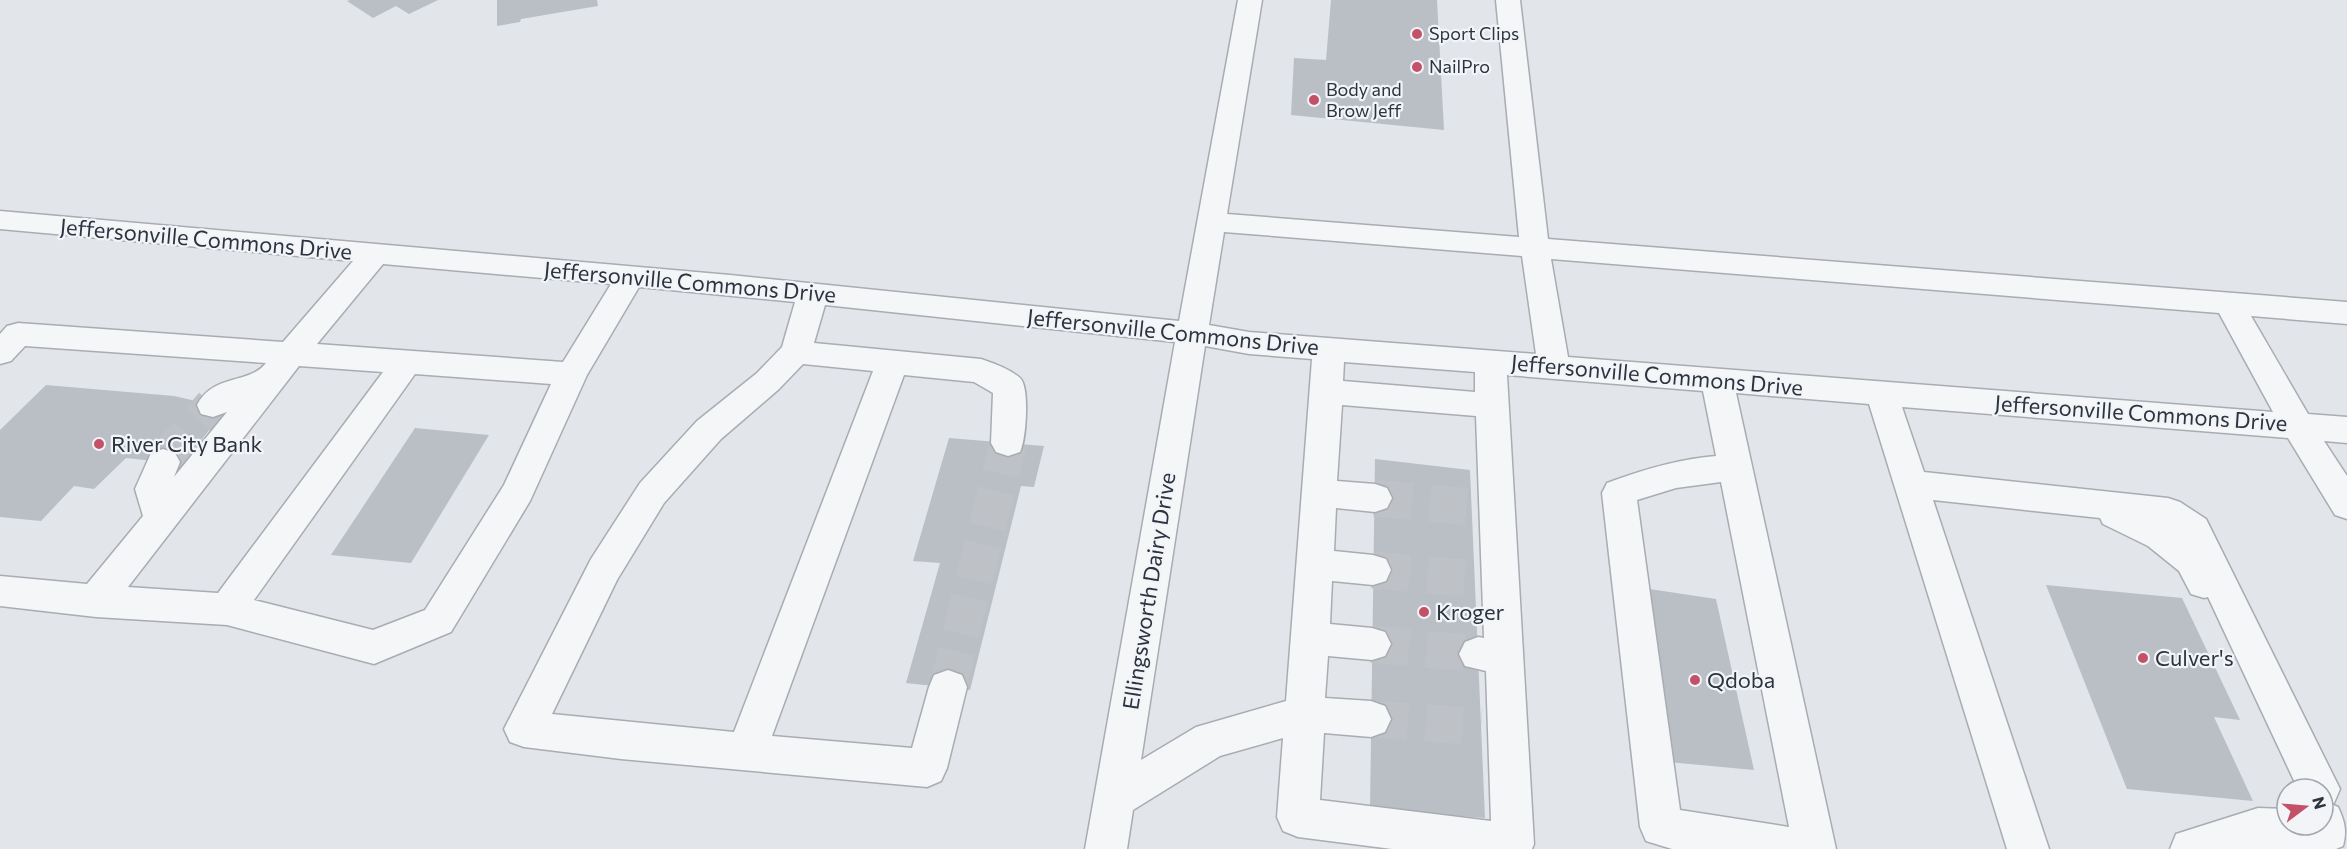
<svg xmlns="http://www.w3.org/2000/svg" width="2347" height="849" font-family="Commissioner,sans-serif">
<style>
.building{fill:#babfc6}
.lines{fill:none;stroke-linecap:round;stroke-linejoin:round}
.minor-tunnel{stroke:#bec2c7;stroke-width:37;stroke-dasharray:37 18;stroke-linecap:butt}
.minor-casing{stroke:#a8acb3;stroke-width:3}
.minor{fill:#f5f6f8;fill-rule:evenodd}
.poi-dot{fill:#c35269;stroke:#f2f4f7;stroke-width:2}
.labels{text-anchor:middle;stroke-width:4.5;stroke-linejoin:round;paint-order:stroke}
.far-poi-label{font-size:18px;fill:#2c3440;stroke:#f2f4f7;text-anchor:start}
.street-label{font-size:22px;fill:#2c3440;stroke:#f2f4f7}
.poi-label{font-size:22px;fill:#2c3440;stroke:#f2f4f7;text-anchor:start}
</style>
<rect width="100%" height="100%" fill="#e2e5e9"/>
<path class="building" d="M350,0H438L409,14L396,6L373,18L347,1Z
M497,0H597L598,6L521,19L520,22L497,26Z
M1331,0H1437L1444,130L1291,115L1294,58L1326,60Z
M46,385L174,396L227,408L182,464L126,458L94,489L74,486L41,521L0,517V430Z
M415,428L489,435L411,563L331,555Z
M949,438L1044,446L1034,487L1021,486L970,690L906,683L940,563L913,561Z
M1375,459L1470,470L1485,818L1370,809Z
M2046,585L2182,598L2240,720L2214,717L2253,801L2127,789Z
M1643,588L1716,599L1754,770L1668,762Z"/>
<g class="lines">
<path class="minor-tunnel" d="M163,462L213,405
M1375,498L1472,507
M1373,570L1475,579
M1372,644L1478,654
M948,687L1008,443
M1371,719L1481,727"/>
<g class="minor-casing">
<path id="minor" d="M1238,0H1262L1227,214L1519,237L1496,0H1520L1548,239L2347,302V324L2251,316L2308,414L2347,417V443L2324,441L2347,476V519L2335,515L2288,438L1902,407L1924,472L2168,498L2180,502L2206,519L2340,789L2334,803L2331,804L2338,807C2345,822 2347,831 2343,846L2336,849H2170L2176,834L2258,808L2287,809V825H2323V789H2298L2208,597L2204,598L2191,594L2179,571L2148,546L2103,524L2100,518L1933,500L2049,849H2007L1869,404L1736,393L1836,849H1672L1646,841L1640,827L1602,493L1607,483C1642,470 1678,459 1716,456L1703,391L1507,375L1534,844L1532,849H1392L1298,837L1283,831L1277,817L1283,738L1220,756L1133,810L1127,849H1085L1175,342L825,305L814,343L981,359C993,363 1010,369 1020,378C1030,387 1026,440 1020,452L1008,456L996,452L991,443L993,393L974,382L904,375L772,736L912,748L929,687L934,675L948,670L962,675L967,687L947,768L941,781L927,787L621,759L524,747L510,742L504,729L591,559L640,483L697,421L757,373L782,347L795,302L639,287L587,375L530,501L451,632L374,664L227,625L96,617L0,606V576L87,584L143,516L135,489L151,453L163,449L175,453L180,462L174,477L227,412L213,417L201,414L197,405C214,373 249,385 266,363L25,346L11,361L0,364V334L7,326L18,323L283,342L353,261L0,229V211L730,275L1179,321ZM1224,232L1522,256L1536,354L1249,332L1209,325ZM1551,259L2219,313L2273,412L1568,357ZM383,264L611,284L563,362L317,344ZM1205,346L1249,354L1312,359L1286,701L1196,727L1141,760ZM1344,362L1475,372V392L1343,381ZM803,364L873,371L734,732L552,714L617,580L664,503L721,439L779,389ZM299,366L383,372L218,593L128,587ZM415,374L551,384L504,485L425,610L373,630L254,600ZM1342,405L1476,416L1484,638L1478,637L1465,642L1459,654L1465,666L1486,671L1491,821L1320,800L1324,733L1371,737L1385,732L1391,719L1385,706L1371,701L1325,698L1328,656L1372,660L1385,656L1391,644L1385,632L1372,628L1330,624L1332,581L1373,585L1386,581L1391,570L1386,559L1373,555L1334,551L1336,508L1375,512L1387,508L1392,498L1387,488L1375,484L1337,481ZM1721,482L1789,827L1680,810L1637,500L1676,488Z"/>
</g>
<use href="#minor" class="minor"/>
</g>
<g class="poi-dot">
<circle cx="1417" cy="34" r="6"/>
<circle cx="1417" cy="67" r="6"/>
<circle cx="1314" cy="100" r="6"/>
<circle cx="99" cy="444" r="6"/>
<circle cx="1424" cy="612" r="6"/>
<circle cx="2143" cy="658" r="6"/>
<circle cx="1695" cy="680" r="6"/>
</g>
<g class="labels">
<g class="far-poi-label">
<text x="1429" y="40">Sport Clips</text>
<text x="1429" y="73">NailPro</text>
<text x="1326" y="96">Body and<tspan x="1326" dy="21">Brow Jeff</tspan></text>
</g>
<g class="street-label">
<text transform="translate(206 239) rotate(5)" y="8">Jeffersonville Commons Drive</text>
<text transform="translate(690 282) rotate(5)" y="8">Jeffersonville Commons Drive</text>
<text transform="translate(1173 332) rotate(6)" y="8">Jeffersonville Commons Drive</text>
<text transform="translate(1657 375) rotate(5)" y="8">Jeffersonville Commons Drive</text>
<text transform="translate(2141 413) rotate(4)" y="8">Jeffersonville Commons Drive</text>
<text transform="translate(1149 591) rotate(-81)" y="8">Ellingsworth Dairy Drive</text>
</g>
<g class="poi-label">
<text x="111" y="452">River City Bank</text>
<text x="1436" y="620">Kroger</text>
<text x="2155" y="666">Culver's</text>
<text x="1707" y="688">Qdoba</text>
</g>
</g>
<g transform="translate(2305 807) rotate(74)"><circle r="28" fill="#f2f4f7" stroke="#a3a7ae" stroke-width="1.5"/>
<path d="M0-4.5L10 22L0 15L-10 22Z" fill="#c35269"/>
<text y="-9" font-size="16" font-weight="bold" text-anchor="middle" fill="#2c3440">N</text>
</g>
</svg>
